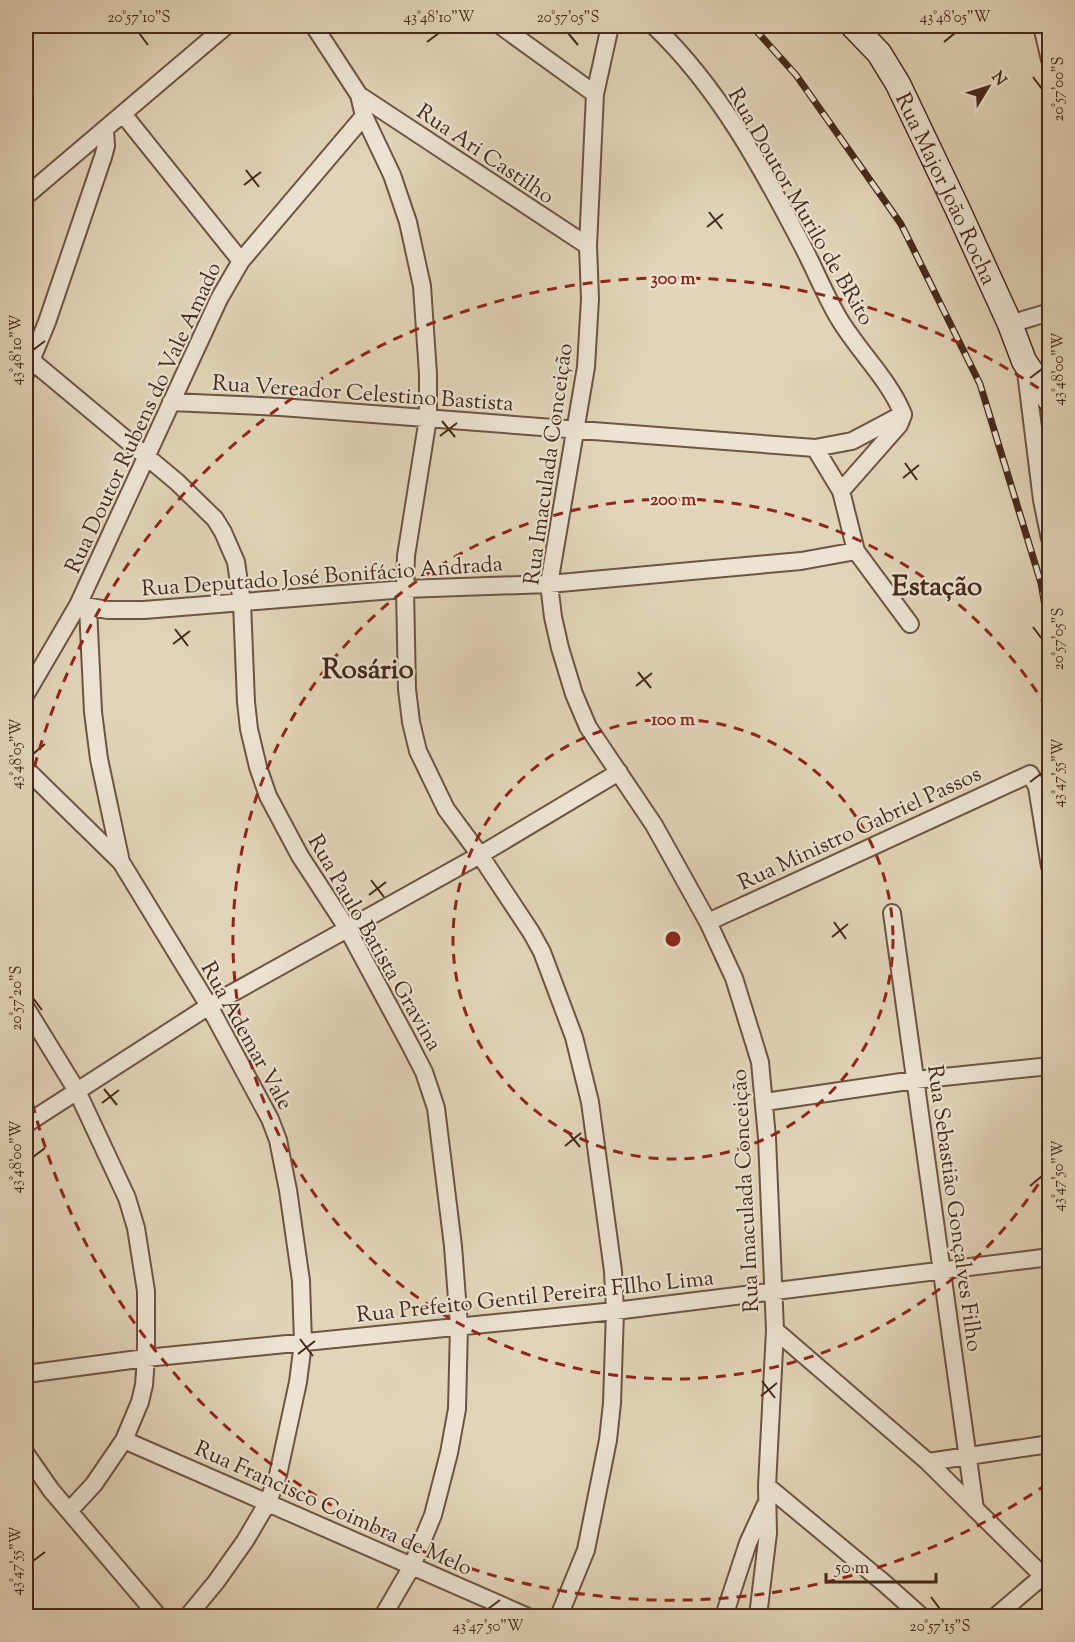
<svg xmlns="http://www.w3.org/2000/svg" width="1075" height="1642" font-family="'Sorts Mill Goudy',serif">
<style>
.building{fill:#96826d;stroke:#44291a;stroke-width:1.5}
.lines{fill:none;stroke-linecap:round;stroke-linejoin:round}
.minor-casing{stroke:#6c5442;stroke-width:20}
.secondary-casing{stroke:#44291a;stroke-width:27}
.minor{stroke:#ece3d2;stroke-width:16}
.secondary{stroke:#ece3d2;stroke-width:24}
.rail-casing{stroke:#44291a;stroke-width:7}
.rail{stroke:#ece3d2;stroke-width:4.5;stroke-dasharray:14;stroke-linecap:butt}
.ticks{fill:none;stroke:#44291a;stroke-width:2}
.ring{fill:none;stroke:#8f2418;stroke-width:3;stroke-dasharray:10 8}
.labels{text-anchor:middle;stroke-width:4.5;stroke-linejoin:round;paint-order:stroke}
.street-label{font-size:22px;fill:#44291a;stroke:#ece3d2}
.district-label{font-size:28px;font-weight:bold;fill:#44291a;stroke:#ece3d2}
.centre{fill:#8f2418;stroke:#ece3d2;stroke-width:3}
.ring-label{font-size:18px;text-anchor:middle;font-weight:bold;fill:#8f2418;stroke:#ece3d2;stroke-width:4.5;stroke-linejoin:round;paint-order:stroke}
.neatline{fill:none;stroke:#44291a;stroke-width:2}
.ticks-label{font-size:15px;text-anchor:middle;fill:#44291a}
</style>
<rect width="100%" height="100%" fill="#e2d4b9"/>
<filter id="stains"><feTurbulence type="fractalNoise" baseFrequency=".00333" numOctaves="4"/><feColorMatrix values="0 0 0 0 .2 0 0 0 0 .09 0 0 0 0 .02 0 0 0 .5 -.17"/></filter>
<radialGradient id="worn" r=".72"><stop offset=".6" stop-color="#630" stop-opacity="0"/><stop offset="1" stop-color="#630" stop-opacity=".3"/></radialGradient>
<path class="building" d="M1050,446V489L1041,448Z"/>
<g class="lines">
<g class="minor-casing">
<path id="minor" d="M314,26L359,95L364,116L392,175L408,222L422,286L428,374V418L406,556L405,589L407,689L411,722L418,751L446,809L480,855L531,932L542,952L574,1037L590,1102L613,1271L615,1311L612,1403L608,1440L586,1550L559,1616
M501,26L595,94
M610,26L595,94L588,246L590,299L586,367L549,584L553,617L560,648L574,694L588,727L654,825L708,922L734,978L760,1062L767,1138L775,1330L767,1486L768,1533L758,1616
M654,26C718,87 761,166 801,243C814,267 824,293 838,317C858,351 888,378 903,414
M1042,26L1050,60
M359,95L588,246
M123,114L241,261
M26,196L226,26
M1010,324L1050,312
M26,356L177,482L215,519L223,532L236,562L242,603L246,702L249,729L258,767L268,796L300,856L347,928L409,1043L424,1072L436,1108L453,1246L459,1325L457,1409L449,1453L433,1515L412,1566L383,1616
M1025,364L1042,500L1050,539
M26,373L47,322L103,157L106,146L105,129
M171,402L281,407L815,448L852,441L903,414
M815,448L841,491L856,551L910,624
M841,491L899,425L903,415
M79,605L108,610H144L405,589L549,584L801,561L856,551
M88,608L93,712L99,759L121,862L209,1006L270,1119L278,1140L288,1190L301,1281L303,1343L298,1382L278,1475L268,1502L245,1541L216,1582L188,1616
M26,694L78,605L219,299L241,261L364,116
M26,769L121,862
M892,913L975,1509
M708,922L1030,774L1037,787L1050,867
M26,1008L77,1091L127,1198L136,1228L146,1291V1358L144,1385L140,1402L124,1440L94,1484L70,1510
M765,1102L915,1080L1050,1066
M26,1124L209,1006L480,855L619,772
M775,1330L928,1462L1050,1583
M26,1374L146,1358L615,1311L1050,1257
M124,1440L526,1616
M26,1454L51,1490L158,1616
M928,1462L1050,1444
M767,1486L884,1583L921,1616
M724,1616L748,1543L765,1506
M996,1616L1043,1576"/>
</g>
<g class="secondary-casing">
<g id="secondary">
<path id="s1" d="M853,26L879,53L898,84L958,210L1010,324L1024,361L1050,400"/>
</g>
</g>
<use href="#minor" class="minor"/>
<use href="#secondary" class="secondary"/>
<g class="rail-casing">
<path id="rail" d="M752,26L796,75L901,224L980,384L1041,583L1050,636"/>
</g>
<use href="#rail" class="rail"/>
</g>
<path class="ticks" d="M139,33L148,45M568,33L578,45M427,42L439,33M944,42L955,33M1033,77L1042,89M246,170L259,187M244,185L261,172M709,212L722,229M707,227L723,214M33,350L45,341M1030,378L1042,369M442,421L455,437M440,436L457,423M905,463L917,480M903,478L919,465M1033,627L1042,639M175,629L188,646M173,644L190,631M638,672L651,688M636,686L652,673M33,754L45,744M1030,782L1042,773M371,880L384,897M369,895L386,882M834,922L846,939M832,937L848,924M33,998L42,1010M104,1089L117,1105M102,1103L119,1090M567,1131L580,1147M565,1146L581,1133M33,1157L45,1148M1030,1186L1042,1176M300,1339L313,1356M298,1354L315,1341M762,1381L775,1398M761,1396L777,1383M33,1561L45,1552M931,1597L940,1609M488,1609L500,1600"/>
<g class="ring">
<circle cx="673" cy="939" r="220"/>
<path d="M1048 1169A440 440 0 1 1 1048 709"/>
<path d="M1047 1484A661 661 0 0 1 26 1076M26 802A661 661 0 0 1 1047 394"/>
</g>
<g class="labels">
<g class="street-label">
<text transform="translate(486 153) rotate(34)" y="8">Rua Ari Castilho</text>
<text dy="8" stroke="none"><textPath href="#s1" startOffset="189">Rua Major João Rocha</textPath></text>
<text transform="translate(802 206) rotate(60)" y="8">Rua Doutor Murilo de BRito</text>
<text transform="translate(363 392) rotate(4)" y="8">Rua Vereador Celestino Bastista</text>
<text transform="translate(142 417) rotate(-65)" y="8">Rua Doutor Rubens do Vale Amado</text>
<text transform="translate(547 464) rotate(-82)" y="8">Rua Imaculada Conceição</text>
<text transform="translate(322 575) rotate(-4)" y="8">Rua Deputado José Bonifácio Andrada</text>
<text transform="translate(859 827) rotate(-25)" y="8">Rua Ministro Gabriel Passos</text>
<text transform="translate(376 942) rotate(60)" y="8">Rua Paulo Batista Gravina</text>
<text transform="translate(248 1035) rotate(61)" y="8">Rua Ademar Vale</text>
<text transform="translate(744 1191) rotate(-93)" y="8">Rua Imaculada Conceição</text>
<text transform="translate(956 1208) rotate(82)" y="8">Rua Sebastião Gonçalves Filho</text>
<text transform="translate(535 1295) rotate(-6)" y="8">Rua Prefeito Gentil Pereira FIlho Lima</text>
<text transform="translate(334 1507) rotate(24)" y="8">Rua Francisco Coimbra de Melo</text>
</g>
<g class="district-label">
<text x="937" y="595">Estação</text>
<text x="368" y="678">Rosário</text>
</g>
</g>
<circle cx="673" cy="939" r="9" class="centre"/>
<g class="ring-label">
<text x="673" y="284">300 m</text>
<text x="673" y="505">200 m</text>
<text x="673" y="725">100 m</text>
</g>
<rect width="1075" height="1642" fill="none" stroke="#e2d4b9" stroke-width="66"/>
<g transform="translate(988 87) rotate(52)" stroke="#ece3d2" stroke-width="4.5" paint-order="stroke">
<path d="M0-4.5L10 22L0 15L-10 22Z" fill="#44291a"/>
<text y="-9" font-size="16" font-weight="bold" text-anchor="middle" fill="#44291a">N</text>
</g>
<path d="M826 1573v9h110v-9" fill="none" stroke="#44291a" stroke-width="3"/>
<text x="835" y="1573" font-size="18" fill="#44291a" stroke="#ece3d2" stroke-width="4.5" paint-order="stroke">50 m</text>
<rect x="33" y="33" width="1009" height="1576" class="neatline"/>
<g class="ticks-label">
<text x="139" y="22">20°57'10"S</text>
<text x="439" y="22">43°48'10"W</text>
<text x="568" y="22">20°57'05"S</text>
<text x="955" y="22">43°48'05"W</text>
<text transform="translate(1058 89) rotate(-90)" y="5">20°57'00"S</text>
<text transform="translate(16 350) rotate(-90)" y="5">43°48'10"W</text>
<text transform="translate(1058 369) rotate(-90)" y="5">43°48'00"W</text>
<text transform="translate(1058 639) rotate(-90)" y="5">20°57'05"S</text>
<text transform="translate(16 754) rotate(-90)" y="5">43°48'05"W</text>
<text transform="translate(1058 773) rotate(-90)" y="5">43°47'55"W</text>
<text transform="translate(16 998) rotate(-90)" y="5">20°57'20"S</text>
<text transform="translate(16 1157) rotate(-90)" y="5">43°48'00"W</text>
<text transform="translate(1058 1176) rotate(-90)" y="5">43°47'50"W</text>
<text transform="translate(16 1561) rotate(-90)" y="5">43°47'55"W</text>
<text x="488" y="1631">43°47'50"W</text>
<text x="940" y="1631">20°57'15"S</text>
</g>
<rect width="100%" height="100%" filter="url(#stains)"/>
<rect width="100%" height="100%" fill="url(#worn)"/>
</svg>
